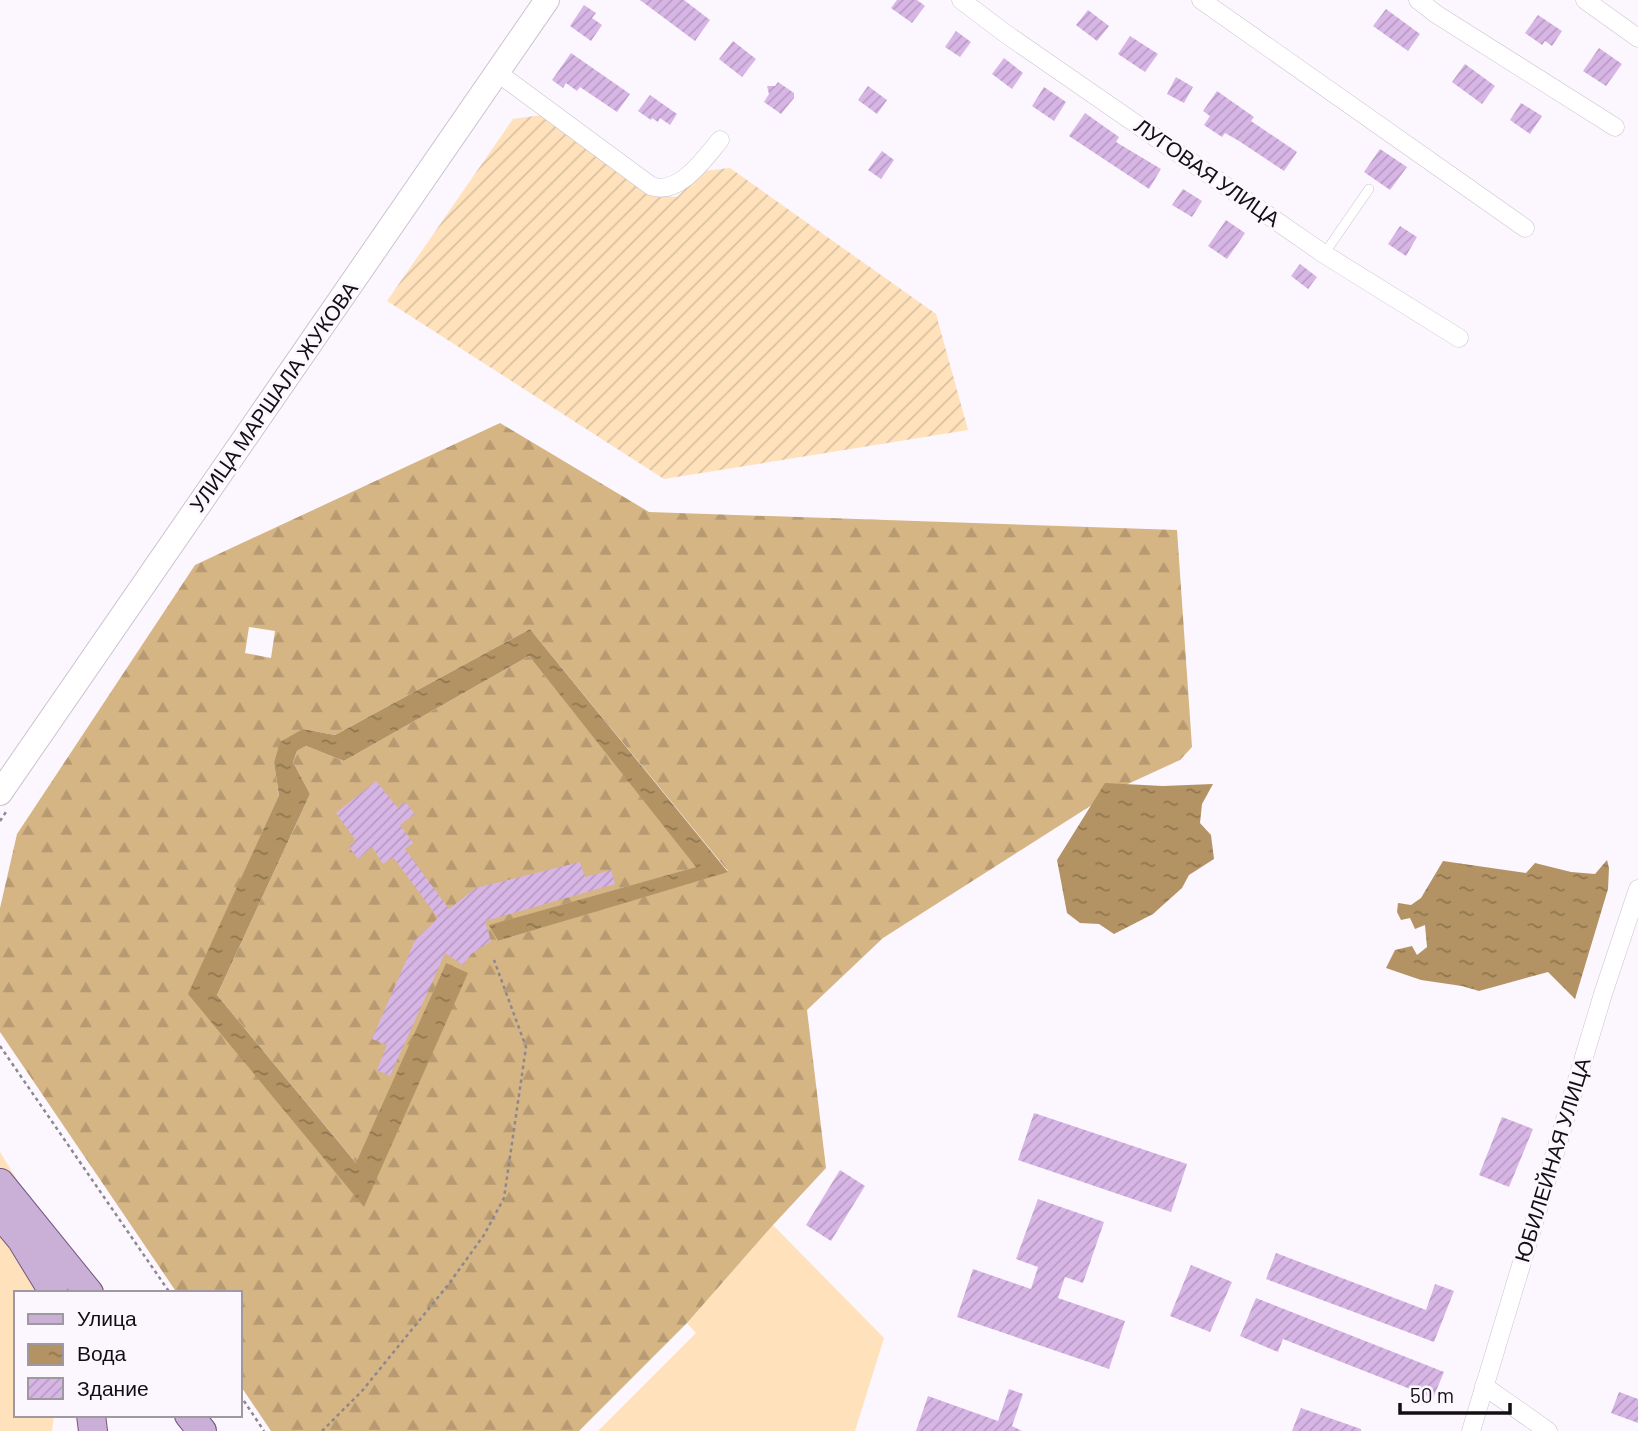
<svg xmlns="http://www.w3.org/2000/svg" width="1638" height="1431" font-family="Barlow,sans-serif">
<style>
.grass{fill:#ffe2bb}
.forest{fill:url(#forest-firs);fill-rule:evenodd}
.garden{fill:url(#garden-furrows)}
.water{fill:url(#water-ripples)}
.building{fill:url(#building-hatch)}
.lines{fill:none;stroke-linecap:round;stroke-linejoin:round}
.lane-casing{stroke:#ccc3d1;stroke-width:10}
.street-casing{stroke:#ccc3d1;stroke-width:19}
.secondary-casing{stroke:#ccc3d1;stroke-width:26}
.primary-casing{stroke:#735680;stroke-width:30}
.path{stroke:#8d888f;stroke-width:2.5;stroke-dasharray:3.5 3.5;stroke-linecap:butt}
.lane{stroke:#fff;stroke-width:9}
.street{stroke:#fff;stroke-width:18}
.secondary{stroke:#fff;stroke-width:24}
.primary{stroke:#cab0d6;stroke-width:28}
.labels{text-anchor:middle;stroke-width:6;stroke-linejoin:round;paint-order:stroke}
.street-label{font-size:21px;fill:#120e13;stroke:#fcf6fe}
</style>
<defs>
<pattern id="forest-firs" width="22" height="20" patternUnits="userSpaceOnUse" patternTransform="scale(1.75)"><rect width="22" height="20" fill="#d6b584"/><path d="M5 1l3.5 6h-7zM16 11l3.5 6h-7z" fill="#b79a71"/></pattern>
<pattern id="garden-furrows" width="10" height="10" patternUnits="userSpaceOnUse" patternTransform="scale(1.75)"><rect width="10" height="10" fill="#ffe2bb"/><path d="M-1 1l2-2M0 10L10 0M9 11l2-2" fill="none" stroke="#dac1a0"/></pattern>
<pattern id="water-ripples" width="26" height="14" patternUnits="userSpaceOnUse" patternTransform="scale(1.75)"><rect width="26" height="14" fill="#b39363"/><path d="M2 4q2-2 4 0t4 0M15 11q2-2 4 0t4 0" fill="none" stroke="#907650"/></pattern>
<pattern id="building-hatch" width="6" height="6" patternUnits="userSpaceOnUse" patternTransform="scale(1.75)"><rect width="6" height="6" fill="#d7b6e6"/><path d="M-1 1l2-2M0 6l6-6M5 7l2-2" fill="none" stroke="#b89bc4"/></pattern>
</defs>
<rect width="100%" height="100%" fill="#fcf6fe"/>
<path class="grass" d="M0,1152L81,1284L83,1293H16V1415H54L52,1431H0Z
M773,1225L884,1338L855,1431H598L696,1333L687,1323Z"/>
<path class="forest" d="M500,423L649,512L1177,530L1192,747L1180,760L1117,789L883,938L807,1010L826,1168L773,1225L687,1323L579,1431H271L240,1385V1293H177L0,1032V908L17,834L195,565ZM249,627L275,631L271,658L245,653ZM530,629L728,871L498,941L490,925L697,867L529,656L344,761L306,746L297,751L293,762L310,794L217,995L357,1164L446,963L364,1206L189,994L279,795L274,763L303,729L335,735Z"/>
<path class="garden" d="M542,115L652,195L677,197L703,171L730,168L936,314L968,430L664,479L387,301L513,119Z"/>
<path class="water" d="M530,629L728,872L498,941L489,925L696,867L529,656L344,761L306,746L297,751L293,762L310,794L217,995L356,1163L446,963L468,973L364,1207L188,994L279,795L274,763L280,742L303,729L335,735Z
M1105,783L1163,786L1213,784L1202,804L1200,823L1211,835L1214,859L1189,875L1182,888L1153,914L1114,934L1099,924L1080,923L1067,913L1057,860Z
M1607,860L1609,868L1608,889L1575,999L1548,972L1479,991L1462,986L1421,980L1386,968L1395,950L1412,946L1417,955L1427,947L1425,925L1415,929L1410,918L1401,920L1397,912L1398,903L1411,905L1421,898L1443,861L1526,873L1535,863L1571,872L1595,874Z"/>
<path class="building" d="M640,0H684L710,20L695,41Z
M897,0H917L925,6L912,23L891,8Z
M584,5L596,13L592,18L602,25L591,41L570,26Z
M1386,9L1420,34L1408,51L1373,26Z
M1088,10L1109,26L1097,41L1076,25Z
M1538,15L1562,31L1552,46L1545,41L1542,45L1525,33Z
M956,31L971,42L960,57L945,47Z
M1130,36L1158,54L1145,72L1118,54Z
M733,41L756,59L742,77L719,59Z
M1599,48L1622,64L1606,86L1583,71Z
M571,53L630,94L617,112L580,87L577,91L566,83L563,88L552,80Z
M1004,58L1023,73L1012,89L992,74Z
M1465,64L1495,86L1482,104L1452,82Z
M1176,77L1193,87L1184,103L1167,94Z
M778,82L794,93V98L781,114L764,102L769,94L767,86H775Z
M868,86L887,100L877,114L858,100Z
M1044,87L1066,102L1054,121L1032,106Z
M1217,91L1254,117L1251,121L1297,152L1284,171L1239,141L1225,133L1222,137L1204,125L1210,116L1203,111Z
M650,95L677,114L670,125L660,118L658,122L652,118L651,120L638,111Z
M1521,103L1542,116L1530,134L1510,120Z
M1085,113L1119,137L1116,142L1161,169L1149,189L1069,136Z
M1380,149L1407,167L1390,190L1364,172Z
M882,151L894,160L881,179L868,170Z
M1183,189L1202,201L1192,217L1172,205Z
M1226,220L1245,233L1227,259L1208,246Z
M1400,226L1417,237L1406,256L1388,244Z
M1300,264L1317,277L1308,289L1291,276Z
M376,781L398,808L405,802L415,814L400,825L413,843L405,849L449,909L476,888L580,862L585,877L611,870L615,884L485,921L491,941L471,954L463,965L445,953L390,1076L377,1070L387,1045L372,1039L415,940L438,918L393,857L383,864L372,847L358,859L349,847L356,841L336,813Z
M1034,1113L1187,1164L1171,1212L1018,1160Z
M1502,1117L1533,1129L1509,1187L1479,1175Z
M840,1170L865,1186L831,1241L806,1225Z
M1038,1199L1104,1222L1083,1283L1065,1277L1058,1298L1125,1321L1109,1369L957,1317L973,1269L1031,1289L1038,1267L1016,1259Z
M1276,1253L1426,1310L1435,1284L1454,1291L1434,1342L1266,1279Z
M1191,1265L1232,1282L1210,1332L1170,1316Z
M1256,1298L1444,1372L1433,1398L1283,1339L1278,1352L1240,1336Z
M1009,1389L1023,1394L1012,1426L1022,1431H916L928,1396L998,1421Z
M1619,1392L1638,1399V1423L1611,1413Z
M1301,1408L1361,1429V1431H1292Z"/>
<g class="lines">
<g class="lane-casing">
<path id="lane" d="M1324,254L1369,189"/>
</g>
<g class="street-casing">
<path id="street" d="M961,0L1006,34L1324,254L1459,338
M1201,0L1525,228
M1418,0L1436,14L1615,127
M1585,0L1638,38
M498,73L651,186C679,196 704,159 720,140
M1484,1386L1548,1431
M1471,1431L1603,994L1638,889"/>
</g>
<g class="secondary-casing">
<path id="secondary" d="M0,793L547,0"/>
</g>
<g class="primary-casing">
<path id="primary" d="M0,1183L89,1293
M0,1214L21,1239L54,1293
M91,1415L93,1431
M189,1415L202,1431"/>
</g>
<path class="path" d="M0,821L6,812
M0,1046L170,1293
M240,1395L264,1431
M322,1431L362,1391L448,1285L484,1235L504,1198L526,1047L494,960"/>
<use href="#lane" class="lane"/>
<use href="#street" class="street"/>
<use href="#secondary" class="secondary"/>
<use href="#primary" class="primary"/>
</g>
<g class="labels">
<g class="street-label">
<text transform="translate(1207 173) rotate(35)" y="7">ЛУГОВАЯ УЛИЦА</text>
<text transform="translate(274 397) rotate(-55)" y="7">УЛИЦА МАРШАЛА ЖУКОВА</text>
<text transform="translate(1553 1160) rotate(-73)" y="7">ЮБИЛЕЙНАЯ УЛИЦА</text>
</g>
</g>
<rect x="14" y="1291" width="228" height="126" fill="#fcf6fe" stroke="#9e99a0" stroke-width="2"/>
<rect x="28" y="1314" width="35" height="10" fill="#cab0d6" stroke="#9e99a0" stroke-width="2"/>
<text x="77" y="1326" font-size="21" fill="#120e13">Улица</text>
<rect x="28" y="1344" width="35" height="21" fill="url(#water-ripples)" stroke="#9e99a0" stroke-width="2"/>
<text x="77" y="1361" font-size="21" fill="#120e13">Вода</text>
<rect x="28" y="1378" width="35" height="21" fill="url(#building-hatch)" stroke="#9e99a0" stroke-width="2"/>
<text x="77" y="1396" font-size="21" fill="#120e13">Здание</text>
<path d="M1400 1403v10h110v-10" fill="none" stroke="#120e13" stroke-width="3.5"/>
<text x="1410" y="1403" font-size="21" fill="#120e13" stroke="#fcf6fe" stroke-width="5" paint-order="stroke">50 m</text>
</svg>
